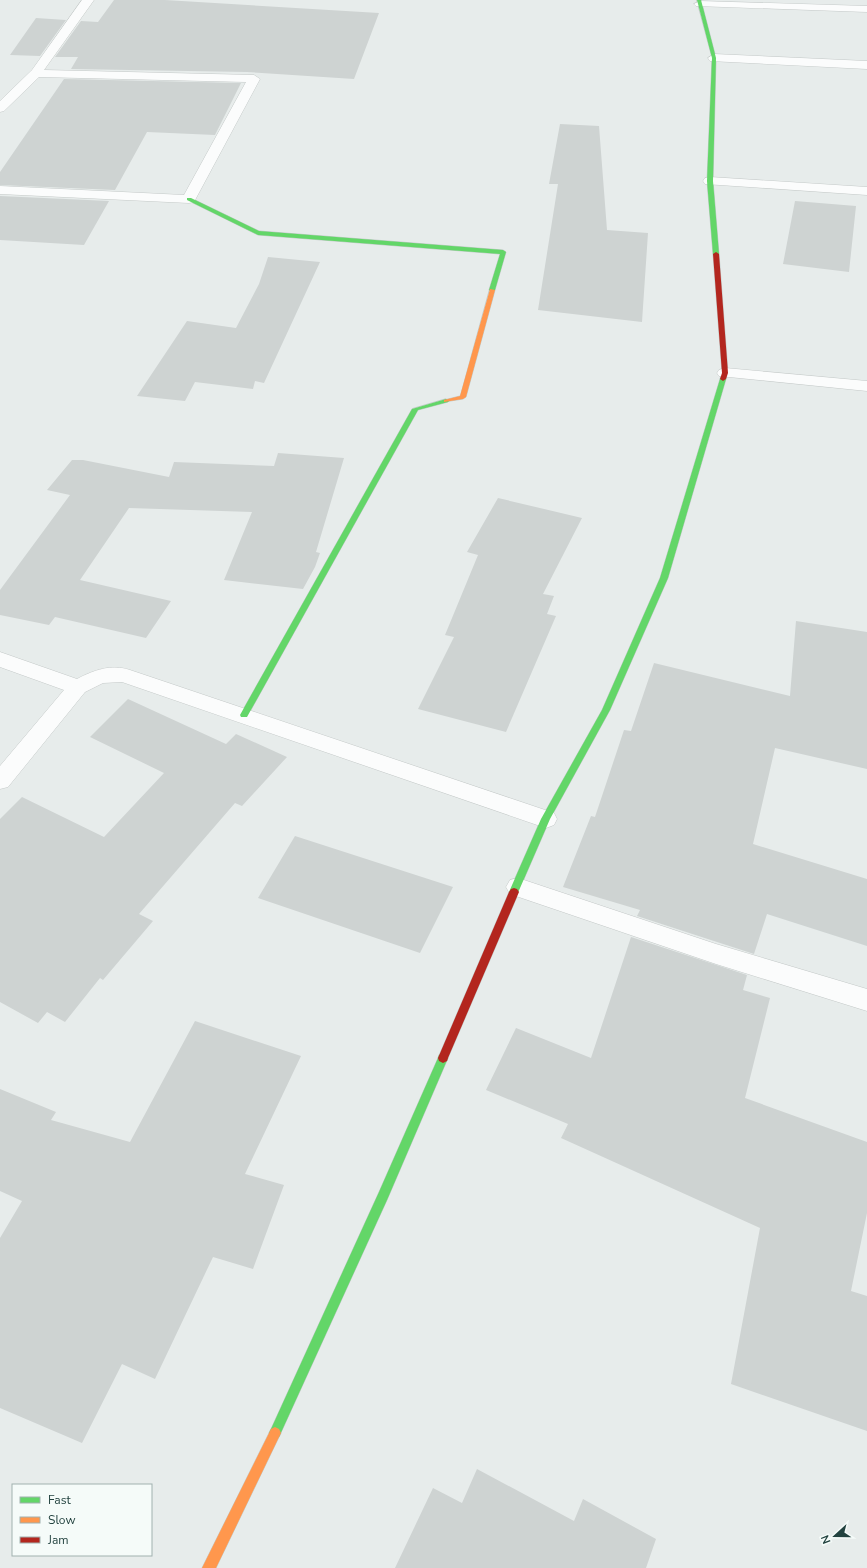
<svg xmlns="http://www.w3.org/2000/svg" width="867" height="1568" font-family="'Nunito Sans',sans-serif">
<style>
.building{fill:#ced3d2}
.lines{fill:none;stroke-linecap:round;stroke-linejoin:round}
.street-casing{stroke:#c4c9c8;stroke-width:1}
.fast-casing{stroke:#c2cac8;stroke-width:1}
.slow-casing{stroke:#c2cac8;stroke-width:1}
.jam-casing{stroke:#c2cac8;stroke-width:1}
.street{fill:#fbfcfc;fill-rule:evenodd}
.fast{fill:#63d668;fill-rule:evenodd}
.slow{fill:#ff974d;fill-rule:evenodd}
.jam{fill:#b3261e;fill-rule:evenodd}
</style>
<rect width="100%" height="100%" fill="#e7eceb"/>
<path class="building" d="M114,0H165L379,13L354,79L247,72L71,69L78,57H55L81,21L98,22Z
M36,18L66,20L40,56L10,55Z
M64,79L241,83L215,135L147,132L115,190L0,185V172Z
M560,124L599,126L607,230L648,233L642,322L538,310L558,184H549Z
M0,196L109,201L84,245L0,240Z
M795,201L856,206L849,272L783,264Z
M268,257L320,262L264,383L255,381L253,389L195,382L185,401L137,396L187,321L236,328L259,284Z
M278,453L344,458L316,552L320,553L315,567L303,589L224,580L252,512L129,508L80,580L171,601L146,638L55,617L49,625L0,615V590L70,495L47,490L72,460H83L169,477L174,462L274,466Z
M498,498L582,518L543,594L554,596L547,614L556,616L506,732L418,709L454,637L445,635L478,555L467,552Z
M796,621L867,632V769L775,748L753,844L867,879V946L767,914L754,954L637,916L640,910L563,887L591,816L595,817L624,730L631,731L654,663L790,696Z
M128,699L226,744L236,734L287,757L242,806L235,803L139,914L153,921L103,980L100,978L65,1022L47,1012L38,1023L0,1002V819L22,797L104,837L164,773L90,737Z
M295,836L453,887L420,953L258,898Z
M631,937L747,975L743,990L770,998L745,1098L867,1142V1213L851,1291L867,1296V1431L731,1384L760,1228L561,1138L568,1124L486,1090L516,1028L591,1058Z
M195,1021L301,1056L245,1174L284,1185L253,1269L213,1257L155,1379L122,1364L82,1443L0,1408V1238L22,1201L0,1191V1089L56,1112L51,1120L130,1142Z
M477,1469L574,1521L583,1499L656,1539L646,1568H395L433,1488L462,1503Z"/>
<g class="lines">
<g class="street-casing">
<path id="street" d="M82,0H94L44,70L254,75L260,79L194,202L189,203L0,194V186L184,195L246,82L39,77L4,111L0,112V101L32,70Z
M700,1L867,6V12L696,6L694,4Z
M714,54L867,61V69L710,61L708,58Z
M710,177L867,187V195L705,184L703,181L705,178Z
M725,368L867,381V391L719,376L717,373L719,370Z
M0,652L77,679C94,670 111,664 130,670L554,813L557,819L554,825L546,828L122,682L103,683L85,692L8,787L0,789V766L64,690L0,667Z
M518,878L716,944L867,989V1011L716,964L510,894L506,887L510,880Z"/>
</g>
<g class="fast-casing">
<path id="fast" d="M697,0H701L716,58L713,181L719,254L716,256L713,254L707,181L712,58Z
M187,198H191L259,231L503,250L506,252L495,290L492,292L489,290L500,254L258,235L187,200Z
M723,377L726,379L668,578L610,710L550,819L517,895L514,896L511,895L509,892L541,819L602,710L660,578L720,379Z
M446,399L449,401L448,402L418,410L247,717H241L240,715L412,409Z
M443,1053L447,1055L448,1058L387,1200L279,1437L275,1439L271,1437L269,1433L271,1429L379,1192L438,1058L439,1055Z"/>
</g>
<g class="slow-casing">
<path id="slow" d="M490,289L495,290L466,397L463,399L444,402V400L460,396Z
M275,1427L279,1429L281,1433L279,1437L216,1568H202L271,1429Z"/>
</g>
<g class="jam-casing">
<path id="jam" d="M716,252L719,254L728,373L726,379L723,381L720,379L722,373L713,254Z
M514,888L517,889L519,892L448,1058L447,1061L443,1063L439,1061L438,1058L509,892L511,889Z"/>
</g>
<use href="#street" class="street"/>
<use href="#fast" class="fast"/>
<use href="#slow" class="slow"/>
<use href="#jam" class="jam"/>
</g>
<rect x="12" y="1484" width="140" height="72" fill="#f5fbf9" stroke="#a1b1af"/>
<rect x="20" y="1497" width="20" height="6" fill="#63d668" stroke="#a1b1af"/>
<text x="48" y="1504" font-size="12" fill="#22423f">Fast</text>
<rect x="20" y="1517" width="20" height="6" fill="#ff974d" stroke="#a1b1af"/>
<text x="48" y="1524" font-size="12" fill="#22423f">Slow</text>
<rect x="20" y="1537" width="20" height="6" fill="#b3261e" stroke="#a1b1af"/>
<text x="48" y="1544" font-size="12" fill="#22423f">Jam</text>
<g transform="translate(835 1536) rotate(249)" stroke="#f5fbf9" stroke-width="3" paint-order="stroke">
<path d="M0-3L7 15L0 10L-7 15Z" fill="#22423f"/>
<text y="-6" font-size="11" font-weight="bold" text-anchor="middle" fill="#22423f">N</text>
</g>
</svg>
